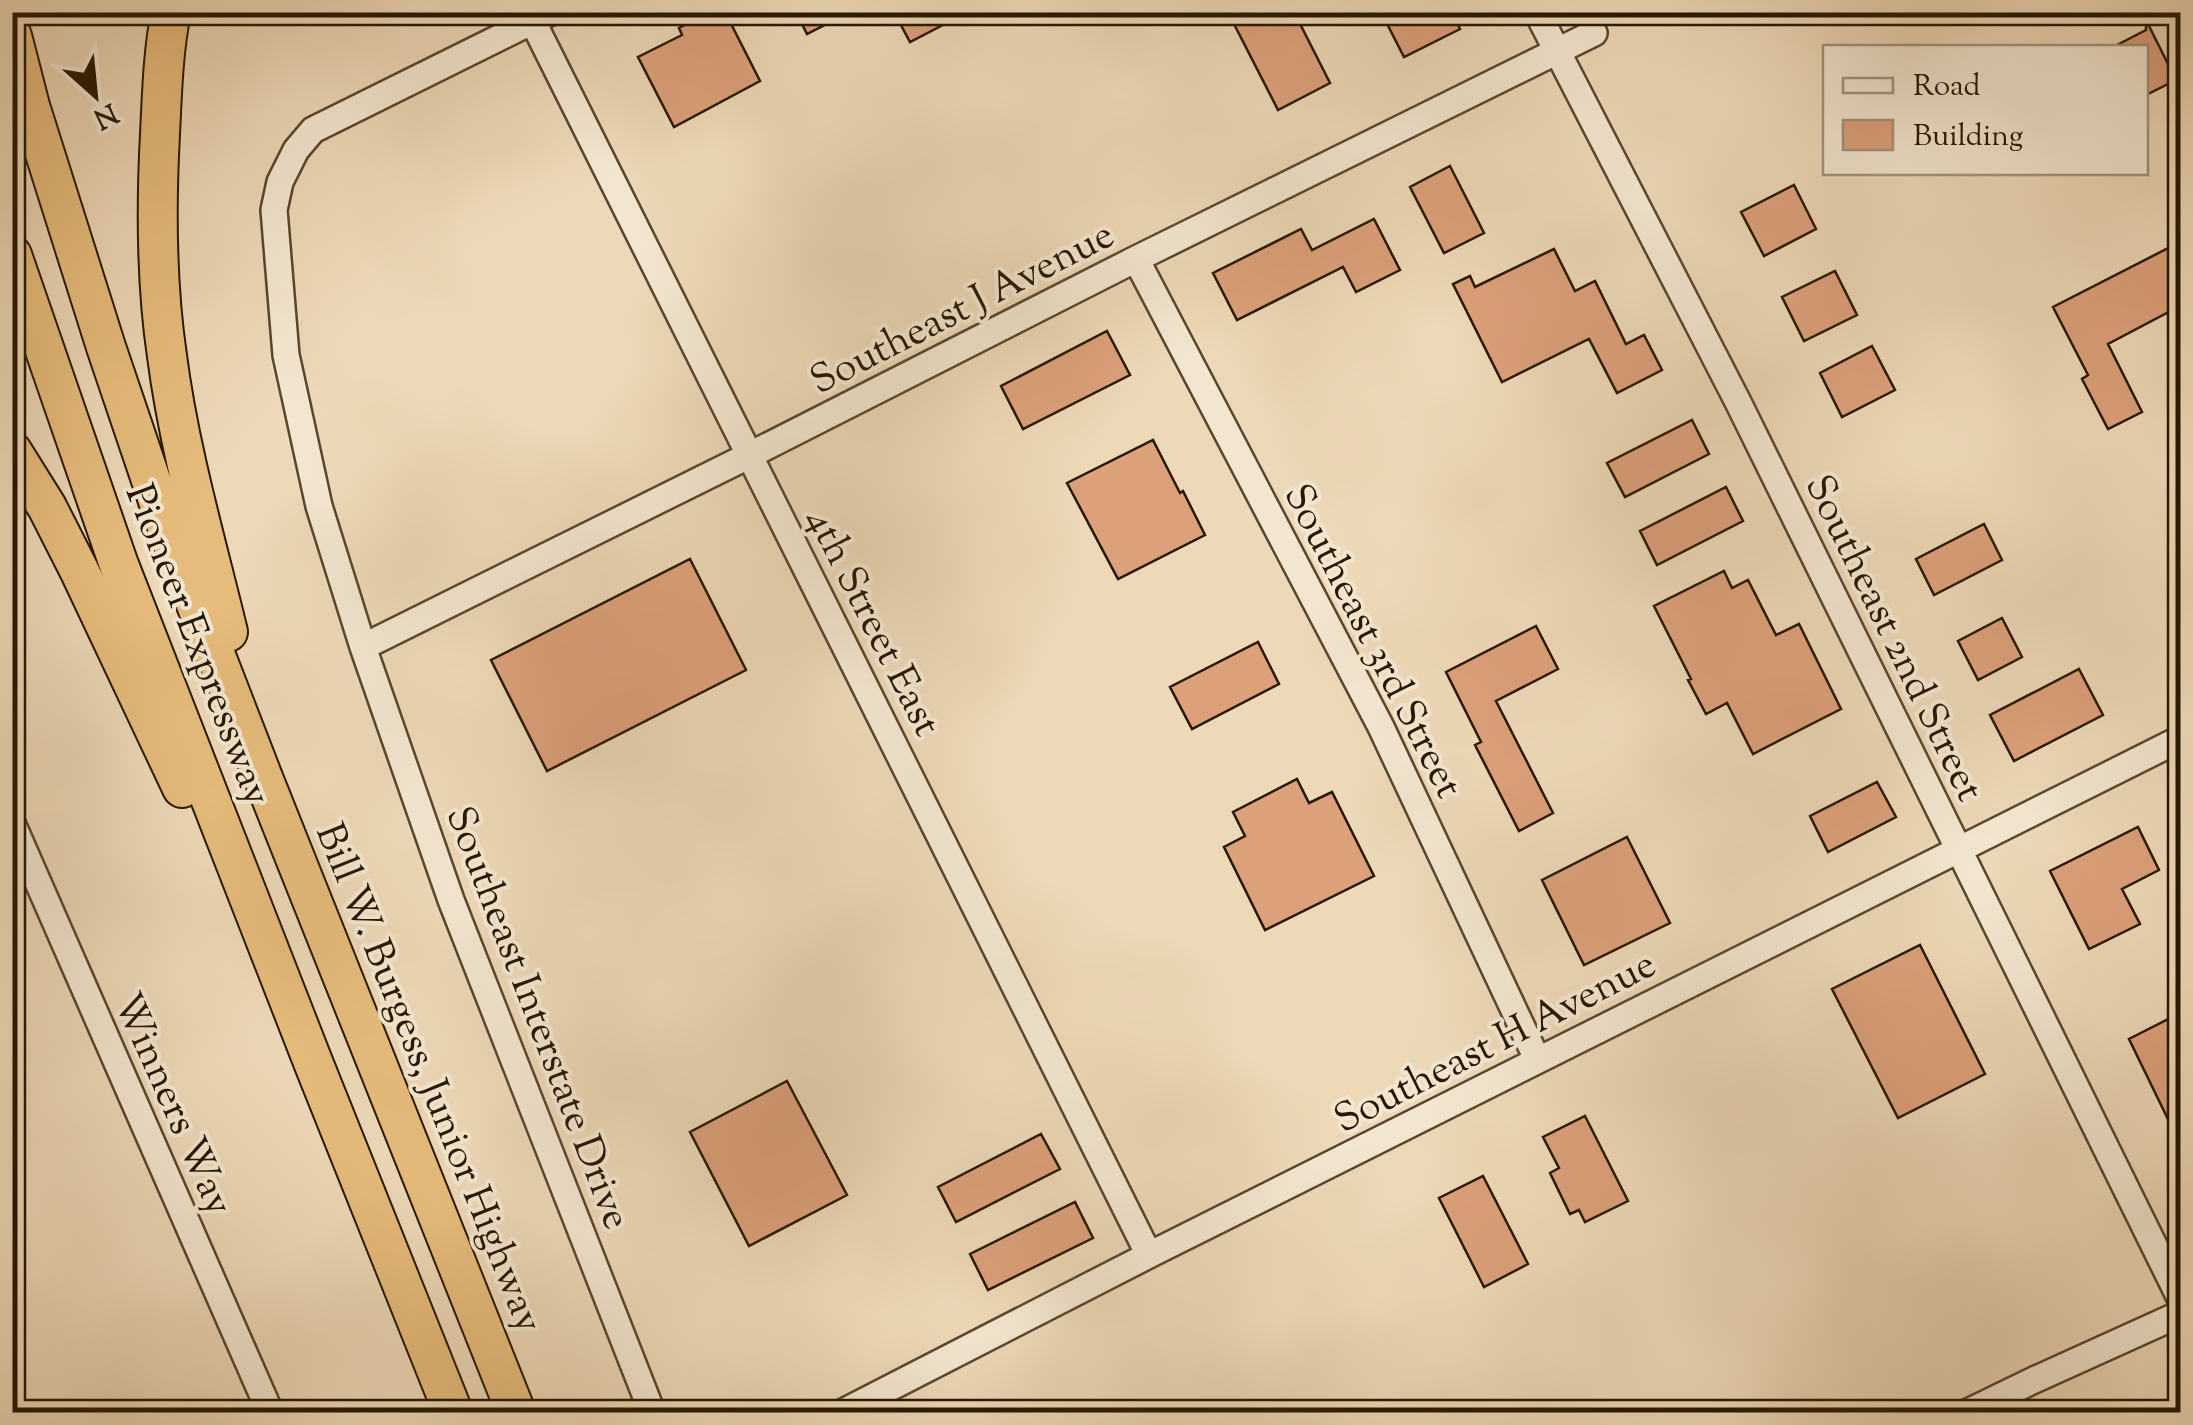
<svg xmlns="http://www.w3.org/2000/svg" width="2193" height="1425" font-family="'Sorts Mill Goudy',serif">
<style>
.building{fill:#dca07b;stroke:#261701;stroke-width:2.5}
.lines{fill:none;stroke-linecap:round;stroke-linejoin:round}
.minor-casing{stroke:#58472e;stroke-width:30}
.highway-casing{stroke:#261701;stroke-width:42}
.minor{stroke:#f3e6d0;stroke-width:25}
.highway{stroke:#e6bc7c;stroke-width:38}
.labels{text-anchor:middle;stroke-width:8;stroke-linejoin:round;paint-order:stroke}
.street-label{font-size:40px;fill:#261701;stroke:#f3e6d0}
</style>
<rect width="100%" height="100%" fill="#edd8b7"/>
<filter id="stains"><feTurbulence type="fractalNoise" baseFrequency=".002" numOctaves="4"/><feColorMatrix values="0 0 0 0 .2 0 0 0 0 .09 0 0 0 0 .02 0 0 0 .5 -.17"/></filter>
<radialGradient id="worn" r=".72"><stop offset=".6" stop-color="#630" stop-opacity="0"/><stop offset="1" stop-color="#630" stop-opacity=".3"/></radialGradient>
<path class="building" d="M709,12H725L760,81L674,127L638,57L682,35L679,28Z
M796,12H850L807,34Z
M894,12H968L910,42Z
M1257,12H1294L1330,83L1278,110L1234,24Z
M1381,12H1452L1460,29L1404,57Z
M2146,20L2176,80L2146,95V48H2111L2146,30Z
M1450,166L1484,233L1444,253L1410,187Z
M1794,185L1816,229L1764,256L1741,212Z
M1374,219L1400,270L1356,292L1343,267L1237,320L1213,273L1301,229L1312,250Z
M2180,242V306L2108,344L2142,412L2108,429L2082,379L2088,375L2053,307Z
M1554,249L1575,291L1595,281L1626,344L1644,335L1662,370L1617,393L1589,339L1502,382L1453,284L1470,276L1475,287Z
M1835,271L1857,315L1804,341L1782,297Z
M1107,331L1130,375L1023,429L1001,386Z
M1872,346L1895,390L1842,417L1820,373Z
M1692,420L1709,454L1625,497L1607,463Z
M1153,440L1180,493L1183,491L1205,535L1118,579L1067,483Z
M1726,487L1743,521L1657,565L1640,531Z
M1984,524L2002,560L1934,595L1916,559Z
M690,559L746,670L547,771L491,660Z
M1724,571L1732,588L1748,580L1776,635L1799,624L1841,709L1753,754L1727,703L1706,714L1688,680L1691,679L1654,606Z
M2002,618L2022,657L1978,680L1958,641Z
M1536,626L1558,669L1496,701L1553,813L1519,831L1475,745L1481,742L1446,672Z
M1258,642L1279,684L1192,729L1170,687Z
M2079,669L2103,715L2014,761L1990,715Z
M1297,779L1309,803L1332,792L1374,876L1265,930L1224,847L1245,836L1233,812Z
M1877,782L1896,817L1828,852L1810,816Z
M2138,827L2159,870L2122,889L2140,924L2089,949L2050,871Z
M1627,837L1670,923L1584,965L1542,880Z
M1920,945L1985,1074L1898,1118L1832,989Z
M2180,1013V1144L2129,1039Z
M787,1081L847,1195L749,1246L690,1132Z
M1585,1116L1628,1201L1585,1222L1579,1210L1570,1214L1550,1173L1559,1168L1543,1137Z
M1041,1134L1060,1169L956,1222L938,1187Z
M1483,1176L1528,1264L1484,1287L1439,1198Z
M1075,1202L1093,1238L988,1290L970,1254Z"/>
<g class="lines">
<g class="minor-casing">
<path id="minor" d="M551,12L313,130L296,150L280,182L274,210L286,355L319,506L363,647L451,900L652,1412
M1537,12L1738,402L2180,1298
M533,22C735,434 947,843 1149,1255
M1136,259L1381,727L1537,1059
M363,647L750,455L1136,259L1594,33
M12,823L270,1412
M843,1412L1149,1255L2180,739
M1968,1412L2034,1380L2180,1314"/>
</g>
<g class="highway-casing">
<path id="highway" d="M171,12C163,52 162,94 160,134C156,209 156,282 167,356C179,449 206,541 228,632
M12,36L30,106L106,347L173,545L262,775L516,1412
M12,255L119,565L313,1062L453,1412
M12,451L47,507L80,572L182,788"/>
</g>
<use href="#minor" class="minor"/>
<use href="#highway" class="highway"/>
</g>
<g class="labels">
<g class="street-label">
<text transform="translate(961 306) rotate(-27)" y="14">Southeast J Avenue</text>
<text transform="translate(875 621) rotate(63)" y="14">4th Street East</text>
<text transform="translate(1896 637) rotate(64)" y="14">Southeast 2nd Street</text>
<text transform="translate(1375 640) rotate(63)" y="14">Southeast 3rd Street</text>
<text transform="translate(200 644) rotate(69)" y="14">Pioneer Expressway</text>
<text transform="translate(540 1017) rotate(69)" y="14">Southeast Interstate Drive</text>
<text transform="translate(1494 1040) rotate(-27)" y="14">Southeast H Avenue</text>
<text transform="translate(431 1077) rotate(68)" y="14">Bill W. Burgess, Junior Highway</text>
<text transform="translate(175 1103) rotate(66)" y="14">Winners Way</text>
</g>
</g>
<rect width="2193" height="1425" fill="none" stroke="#edd8b7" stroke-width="50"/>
<rect x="15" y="15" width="2163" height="1395" fill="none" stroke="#261701" stroke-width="5"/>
<rect x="25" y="25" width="2143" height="1375" fill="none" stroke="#261701" stroke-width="2.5"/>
<rect x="1823" y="45" width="325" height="130" fill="#f3e6d0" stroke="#a1937d" stroke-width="2.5"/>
<rect x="1843" y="78" width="50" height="15" fill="#f3e6d0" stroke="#a1937d" stroke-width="2.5"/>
<text x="1913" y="95" font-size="30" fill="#261701">Road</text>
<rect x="1843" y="120" width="50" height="30" fill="#dca07b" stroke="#a1937d" stroke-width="2.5"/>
<text x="1913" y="145" font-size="30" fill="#261701">Building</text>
<g transform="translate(95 95) rotate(153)" stroke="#f3e6d0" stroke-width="8" paint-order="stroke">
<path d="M0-8L18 38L0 25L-18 38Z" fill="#261701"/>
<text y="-15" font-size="28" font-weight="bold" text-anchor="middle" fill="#261701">N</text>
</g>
<rect width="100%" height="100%" filter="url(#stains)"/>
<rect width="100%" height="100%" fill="url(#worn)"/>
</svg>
